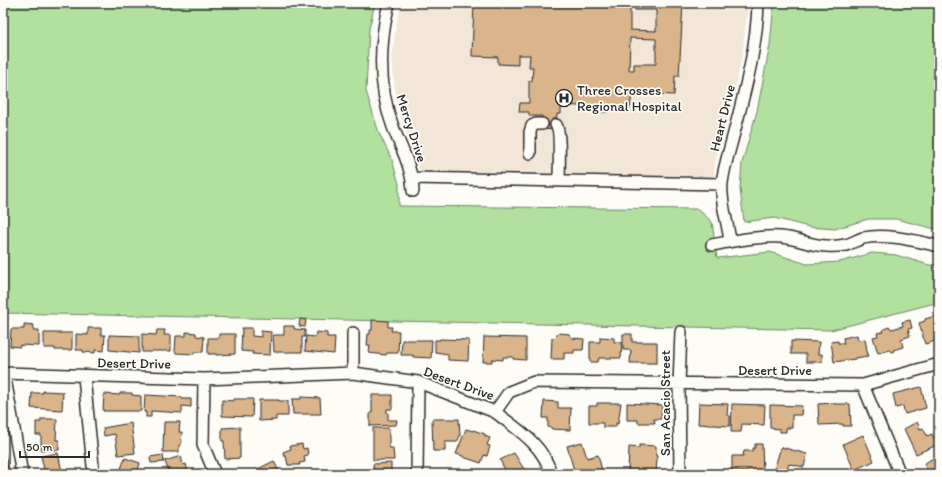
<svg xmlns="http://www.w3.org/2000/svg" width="942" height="477" font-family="Itim,sans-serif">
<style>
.built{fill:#f2e7d7}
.green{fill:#b1e09f;stroke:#6e8665}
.building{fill:#dab58b;stroke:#2b2b2b;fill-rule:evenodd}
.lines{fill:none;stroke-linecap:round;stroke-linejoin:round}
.minor-casing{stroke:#2b2b2b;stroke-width:14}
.minor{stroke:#fdfcf7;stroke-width:11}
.labels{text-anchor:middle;stroke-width:3.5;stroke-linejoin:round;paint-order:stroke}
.poi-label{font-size:14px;fill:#2b2b2b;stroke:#fdfcf7;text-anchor:start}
.street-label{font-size:14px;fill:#2b2b2b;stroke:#fdfcf7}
</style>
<rect width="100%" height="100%" fill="#fdfcf7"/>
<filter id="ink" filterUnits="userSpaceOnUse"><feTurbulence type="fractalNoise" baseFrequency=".025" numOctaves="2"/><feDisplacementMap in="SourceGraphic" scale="8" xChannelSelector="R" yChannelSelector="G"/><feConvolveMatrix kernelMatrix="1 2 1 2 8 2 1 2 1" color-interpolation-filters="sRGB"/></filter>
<g filter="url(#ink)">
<path class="built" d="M401,3H748L742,57L737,81L720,142L714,170L713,191L425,185L399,113L394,83L392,58L396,25Z"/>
<path class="green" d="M3,3H375L369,29L366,91L379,133L392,160L399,184V206L698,209L712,222L717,258L770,252L807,264L840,262L872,253L896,255L929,265H939V302L831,330L3,313Z
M774,3H939V230L896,219H868L835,229L809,227L774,218L744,222L740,189L742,163L757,111L770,45Z"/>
<path class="building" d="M474,3H683L679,76H675L674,95L632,93L630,108L608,107V112H597L598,107L561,105V114H557L556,130L541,129L542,116H529V112H519L520,103H529V81H532L533,67H529L530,55H518V65L498,64V57L472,56ZM630,3H635V10H656V31L630,30ZM630,38L656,39V64H634V70H629Z
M939,315V340L925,344L919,323L925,321V319Z
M300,319L306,320L305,327L299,326Z
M372,320L388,321V327H392L391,331H399L398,353H387L386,355L369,353L370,345H367L368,334H370V330H372Z
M910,320L912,328L908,329L910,336L901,339L903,347L893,350L894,351L892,352L889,350L878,353L873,337L878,336L877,333L883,332L884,329L889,327L892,329L903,326L902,322Z
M24,324L34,325L33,330H39V346L20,345V347L10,346L11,329H24Z
M284,326H294V329L305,330V337H302V352H274L273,335H284Z
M88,328H101V335H105L104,351L95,350V353L83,352V350H76V334L88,335Z
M242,328H252V336L261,337V331L271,332L270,355L252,354L253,352L241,351Z
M157,330H165L164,335H171V351H152L151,352H142V334L156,335Z
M186,332L196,333V336L204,337L203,352H194V354L176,353L175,351L176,336H186Z
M316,332L327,333V337H335L334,354L305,351L306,336L315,337Z
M44,333H72V349L71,350H55V348H44Z
M559,333L569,334L572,338L584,339L583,350H574V353H564V359H551L552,338H554Z
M219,334H235V354L216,355V354H208V338H219Z
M623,334H632V342H657V363H630L631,350H623Z
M109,335L139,336V353L109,350Z
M857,335L858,340L865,339L868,356L855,358V359L834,362L831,342L838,341V343H842V344H844L843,338Z
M484,337L526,338V360L513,359V357H503V360L492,359V362H483Z
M600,337L614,338V342H622L621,358H599L598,362H590V342H600Z
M440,339L469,340L468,361L448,360V354L435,352V340H440Z
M402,340H432L431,358L413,357V355H401Z
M791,341L819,342L818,354H822V362H806V354H791Z
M921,387L926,408L905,414L903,406L896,408L893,394Z
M43,391L63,392L62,410L31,408L32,393H43Z
M120,393H132V395L141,396V411H103L104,394L120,395Z
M145,395L182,397V399H191V407L182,406V413L151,411V417H146V412H144Z
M372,395H392V409H387V413H388V420H397L396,425L370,426V413H372Z
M301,397L320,398L321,414H293L292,399H301Z
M234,399H253L252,417L222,416V400L234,401Z
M259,400H279V401H288V416H276V420L259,421Z
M544,401L558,402V408H571L570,430L552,429V428L548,427V418H543Z
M597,403H621L618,424L616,423V427H603V423H589V406H597Z
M627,403L662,405L661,419H654L655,423H638V420H627Z
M699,403L728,404L727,415L730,416V426L698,424Z
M834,403V404H850L851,426H843V424L819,425L818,404Z
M732,404L765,405L764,425L742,424L741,432H731Z
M770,405L802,406L801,415H792V428H786V432H780V429L770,428Z
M41,419H57L56,440H59V450H41V435H36V422H41Z
M432,419H459L460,436L457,442H445V451H433Z
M164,422H180L179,432H182L181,445H179V452H163Z
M917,422L920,429L923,428L927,436L932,434L937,445L916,454L904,429Z
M131,423L135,453L118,455L115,434L104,436L103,428Z
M240,427V458L225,459L224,441H222V428Z
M373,428H389V447L390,448H393L394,460H373Z
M466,429L473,431V430L485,434V436L490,438L487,445L490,446L487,456L484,455L481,463L463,457V456L456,454Z
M863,435L874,461L854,470L843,444Z
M582,442L587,458L598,455L602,470L592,474H575L567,446Z
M3,444L9,474H3Z
M302,444L303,449L307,448L308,455L304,456L305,462L299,463L300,465H288L286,456H284L283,452L291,449L290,446Z
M755,444H762L763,473H750V472L732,471V456H743L744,451H752L753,448H755Z
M639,445L656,446V456H657L656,474H628L629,447L639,448Z
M781,447L807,454L804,467L789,464L786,474L773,473Z
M58,453L62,472H61V474H45L41,456Z
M514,453L527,474H507L500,460Z
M939,454V474H929L924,464Z
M163,455L164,462L151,463L150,457Z
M181,456L183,465L186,464L188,472L186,473L187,474H169L165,461Z
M125,458L140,463L137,474H119Z
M274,461L280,474H260L258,469Z
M391,463V474H374L373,464Z
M876,470L878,474H869Z"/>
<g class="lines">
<g class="minor-casing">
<path id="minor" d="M389,3C379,44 378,87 393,127C401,148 412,167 413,191
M556,125C561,130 559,171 559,181
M530,153V132L532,126L536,124H542
M412,178L722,184
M730,241C728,223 720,202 722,183C724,166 730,149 734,133C745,90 757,47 758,3
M712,245C733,241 768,234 788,238C801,240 814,246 827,246C833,247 840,246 846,245C852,243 857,240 863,238C888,233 915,241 939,246
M353,333V373
M3,373L204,379L353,373L418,382L495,412L509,392L534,382L863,385L939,364
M4,373L22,474
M84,377L93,466
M204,379L203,445L215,474
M863,385L900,474
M495,412C517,429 544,445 551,474
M417,474L418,382
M680,474L679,384L681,332"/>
</g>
<use href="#minor" class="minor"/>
</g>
</g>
<defs>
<g id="hospital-ring" transform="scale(0.9)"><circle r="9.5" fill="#fdfcf7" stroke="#2b2b2b" stroke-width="1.5"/><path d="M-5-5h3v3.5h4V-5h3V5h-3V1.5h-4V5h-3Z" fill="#2b2b2b"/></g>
</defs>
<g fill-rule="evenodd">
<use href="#hospital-ring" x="564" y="98"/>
</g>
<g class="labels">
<g class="poi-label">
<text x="577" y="95">Three Crosses<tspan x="577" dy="16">Regional Hospital</tspan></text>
</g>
<g class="street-label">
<text transform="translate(722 118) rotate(-76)" y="5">Heart Drive</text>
<text transform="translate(412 128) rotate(72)" y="5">Mercy Drive</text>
<text transform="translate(134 363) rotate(1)" y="5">Desert Drive</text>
<text x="775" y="375">Desert Drive</text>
<text transform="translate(459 383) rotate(20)" y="5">Desert Drive</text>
<text transform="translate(665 403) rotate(-90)" y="5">San Acacio Street</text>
</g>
</g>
<rect width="942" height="477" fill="none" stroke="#fdfcf7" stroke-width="16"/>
<rect x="8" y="8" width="926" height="461" fill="none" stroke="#2b2b2b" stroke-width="1.5" filter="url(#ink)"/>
<path d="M20 451v6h69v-6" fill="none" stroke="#2b2b2b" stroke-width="2"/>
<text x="26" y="451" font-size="12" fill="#2b2b2b" stroke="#fdfcf7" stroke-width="3" paint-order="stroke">50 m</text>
</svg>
